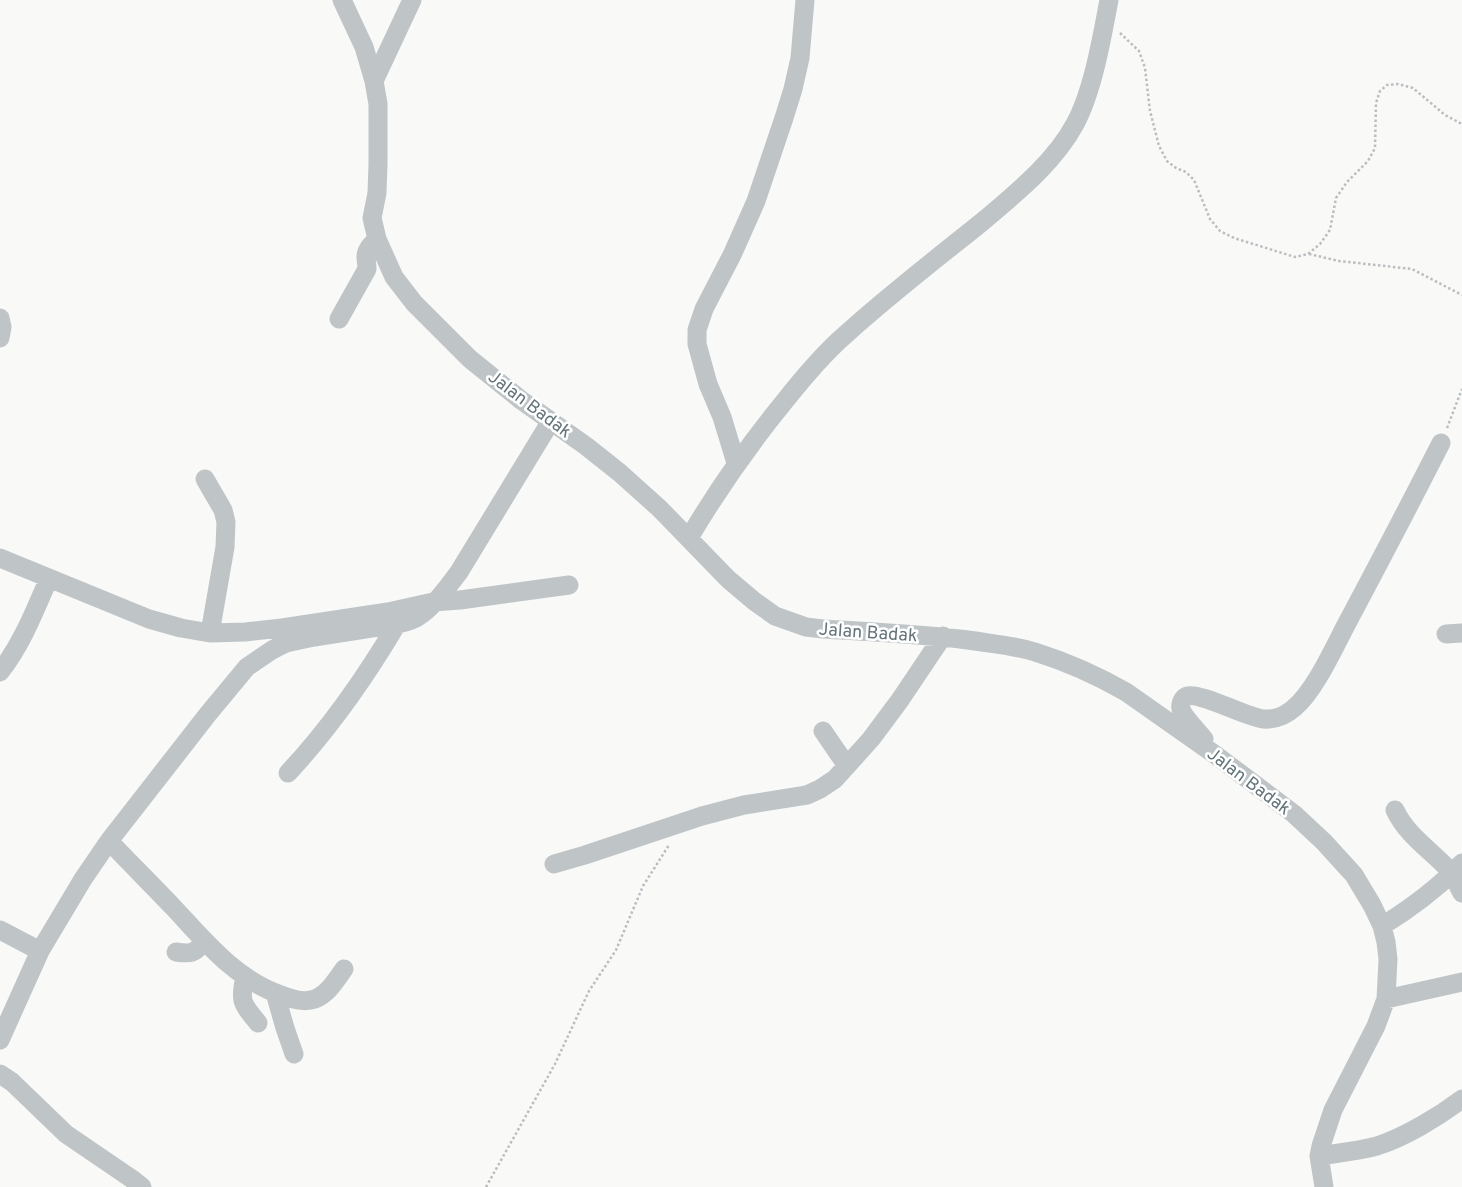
<svg xmlns="http://www.w3.org/2000/svg" width="1462" height="1187" font-family="Overpass,sans-serif">
<style>
.lines{fill:none;stroke-linecap:round;stroke-linejoin:round}
.path{stroke:#babec0;stroke-width:2.5;stroke-dasharray:2.5 2.5;stroke-linecap:butt}
.minor{stroke:#bfc5c7;stroke-width:19}
.labels{text-anchor:middle;stroke-width:5;stroke-linejoin:round;paint-order:stroke}
.street-label{font-size:18px;fill:#637579;stroke:#fff}
</style>
<rect width="100%" height="100%" fill="#f9f9f8"/>
<g class="lines">
<path class="path" d="M1120,33L1139,51L1145,68L1150,111L1159,146L1167,161L1176,168L1186,172L1194,180L1210,219L1220,231L1234,238L1295,257L1308,254L1320,244L1330,230L1336,198L1347,182L1368,161L1375,148L1376,103L1380,91L1387,85L1398,84L1413,88L1445,115L1462,124
M1309,254L1339,261L1412,269L1462,295
M1447,428L1462,389
M486,1187L555,1064L589,991L616,950L643,886L669,845"/>
<path class="minor" d="M342,0L364,47L374,81L378,104V164L377,193L372,218L377,239L394,277L414,303L470,359L521,400L586,446L620,473L659,508L728,579L754,601L775,616L806,627L823,629C873,632 925,634 975,641C995,644 1016,646 1035,652C1067,662 1098,676 1126,692L1217,756L1294,814L1324,842L1354,875L1372,905L1382,926L1386,942L1388,959L1386,999L1376,1026L1333,1110L1321,1146L1319,1156L1324,1187
M374,81L412,0
M0,318L2,327L0,338
M339,319L367,269C367,264 366,261 366,257C366,249 372,244 377,239
M736,463L722,417L708,384L697,344V330L704,309L732,255L756,201L784,118L793,89L800,58L805,0
M205,479L223,510L226,522L225,547L210,633
M689,538C718,489 748,446 784,402C803,378 822,355 845,335C889,295 936,259 982,222C1016,193 1054,163 1075,124C1093,91 1102,37 1109,0
M0,558L149,619L181,628L210,633L245,632L282,628L388,612L433,602L460,600L569,585
M1446,634L1462,633
M0,672C22,644 35,610 49,578
M823,731L847,766
M1204,739C1198,731 1184,718 1181,709C1180,704 1182,698 1187,696C1200,692 1246,717 1263,719C1276,720 1285,716 1294,708C1314,692 1334,648 1346,625C1378,565 1410,504 1441,443
M288,773C330,728 365,678 397,624
M1395,810C1407,836 1432,851 1451,872C1455,878 1458,886 1462,893
M109,841C130,863 152,885 173,907C205,941 235,979 281,995C292,999 303,1003 315,999C328,994 336,980 344,969
M554,864L585,855L702,816L744,805L807,795L820,789L835,779L871,739L900,700L943,636
M1382,926C1411,908 1438,888 1462,863
M0,930L40,951
M176,952C191,954 194,954 204,942
M245,977C239,1003 243,1004 258,1023
M275,993L285,1028L294,1054
M1386,999L1462,982
M0,1040L40,951L83,879L109,841L208,714L247,667L272,650L286,643L314,637L397,624C404,623 410,621 416,618C433,608 447,588 459,572L551,421
M0,1074L12,1082L66,1134L132,1179L142,1187
M1319,1156C1338,1153 1358,1151 1377,1146C1405,1137 1438,1117 1462,1099"/>
</g>
<g class="labels">
<g class="street-label">
<text transform="translate(530 404) rotate(37)" y="6">Jalan Badak</text>
<text transform="translate(868 632) rotate(4)" y="6">Jalan Badak</text>
<text transform="translate(1249 781) rotate(37)" y="6">Jalan Badak</text>
</g>
</g>
</svg>
